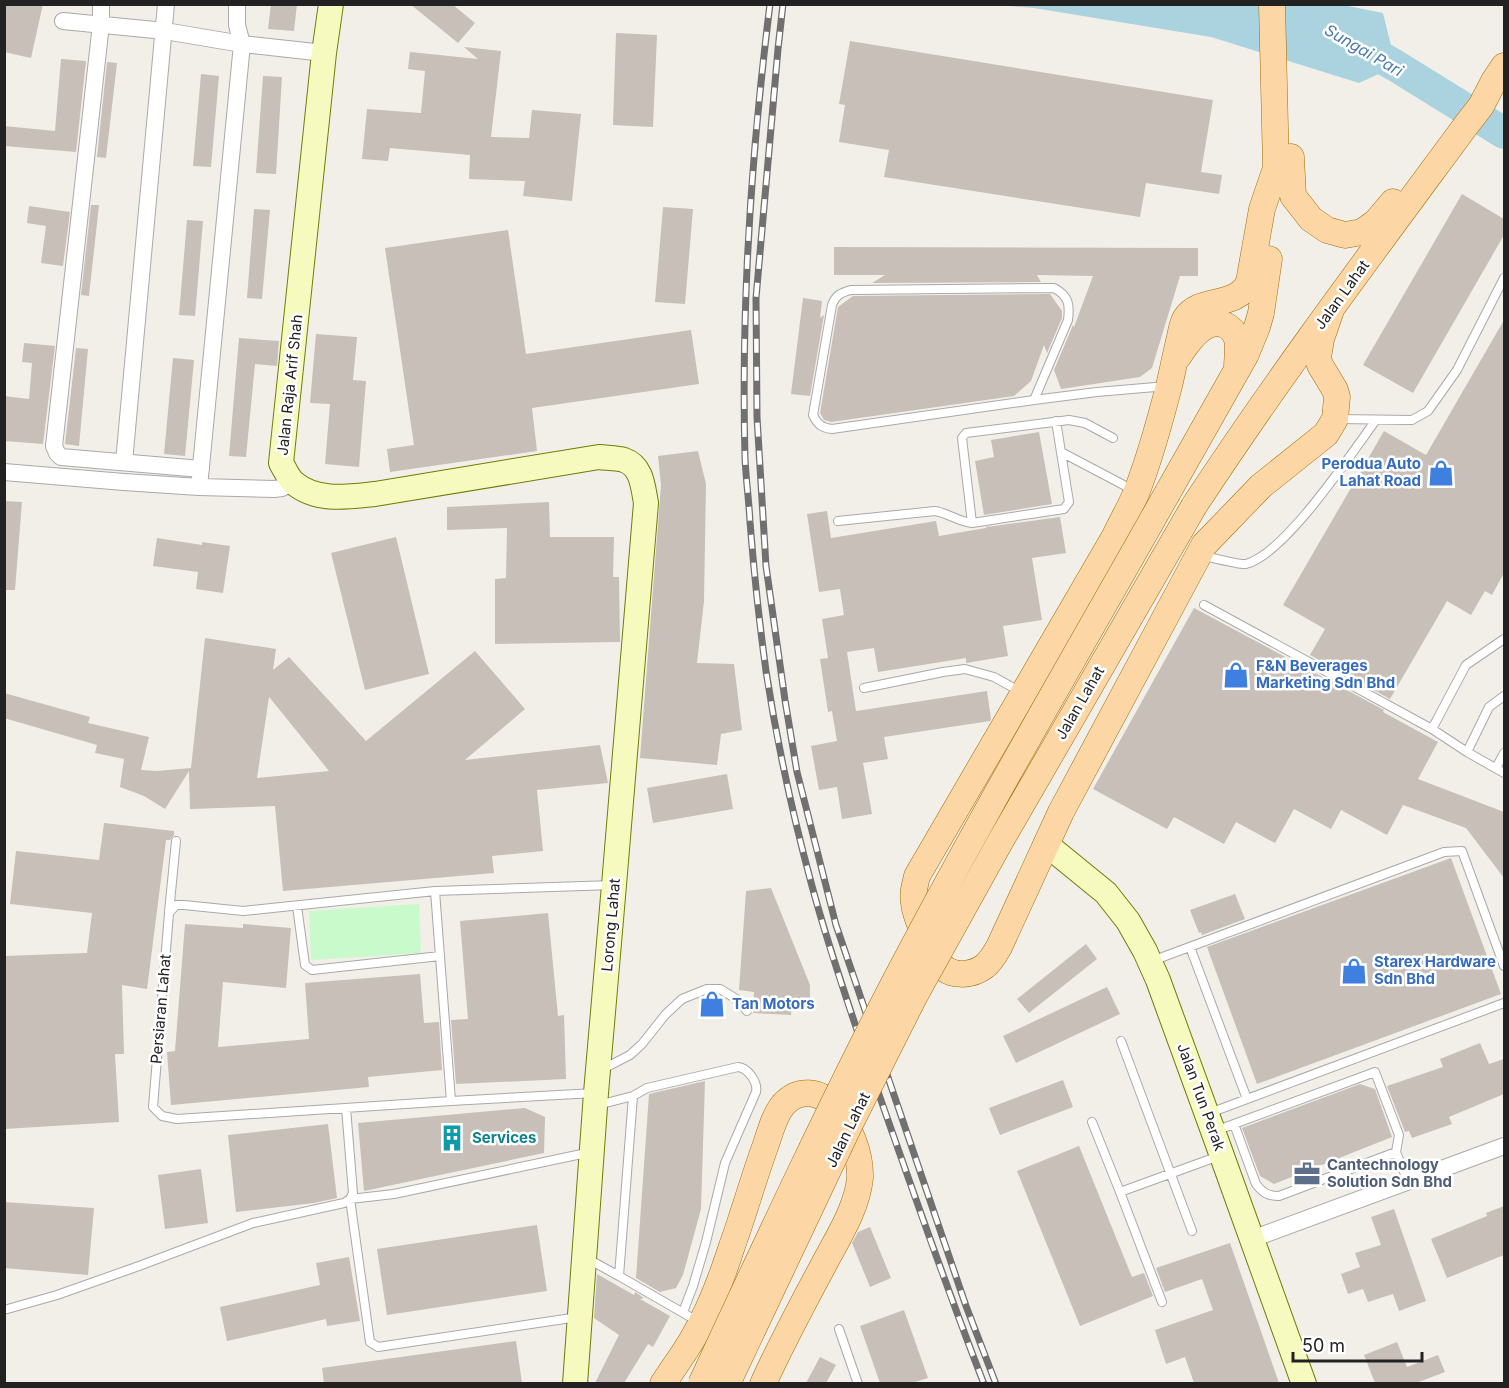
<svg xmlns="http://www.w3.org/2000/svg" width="1509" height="1388" font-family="Inter,sans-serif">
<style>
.park{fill:#c8facc}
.water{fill:#aad3df}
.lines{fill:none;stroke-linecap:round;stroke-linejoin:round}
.river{stroke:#aad3df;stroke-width:32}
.building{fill:#c7bfb8;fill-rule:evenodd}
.lane-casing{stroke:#a9a9a9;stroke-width:10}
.street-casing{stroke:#a9a9a9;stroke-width:18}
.secondary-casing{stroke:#707d05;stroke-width:26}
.primary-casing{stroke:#a06b00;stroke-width:27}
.lane{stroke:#fff;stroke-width:8}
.street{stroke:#fff;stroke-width:16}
.secondary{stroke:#f7fabf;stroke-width:24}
.primary{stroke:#fcd6a4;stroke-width:26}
.rail-casing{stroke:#707070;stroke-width:7}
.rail{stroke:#fff;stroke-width:4.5;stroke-dasharray:14;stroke-linecap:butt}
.primary-bridge-casing{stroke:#a06b00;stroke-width:27;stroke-linecap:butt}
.primary-bridge{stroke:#fcd6a4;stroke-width:26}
.labels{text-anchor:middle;stroke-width:5;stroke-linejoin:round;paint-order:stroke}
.street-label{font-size:15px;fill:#222;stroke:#fff}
.shop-label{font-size:15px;font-weight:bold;fill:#366cbe;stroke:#fff;text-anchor:start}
.culture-label{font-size:15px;font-weight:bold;fill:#0d838f;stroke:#fff;text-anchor:start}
.service-label{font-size:15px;font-weight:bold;fill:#4e5e75;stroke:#fff;text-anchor:start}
.water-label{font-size:16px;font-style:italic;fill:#4a7aab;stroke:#fff}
</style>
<rect width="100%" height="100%" fill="#f2efe9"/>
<path class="park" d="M419,904L421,953L311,960L309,911Z"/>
<path class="water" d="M999,5H1343L1383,13L1396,66L1359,83L1211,37L1034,8Z"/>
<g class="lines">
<path class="river" d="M1359,45L1396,66L1504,133"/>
</g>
<path class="building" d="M6,4H43L31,58L4,52Z
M271,4H297L294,31L268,29Z
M410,4H452L475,23L458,43Z
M616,33L657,35L653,127L613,125Z
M850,41L1213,100L1201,172L1222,175L1219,194L1146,183L1140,217L884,177L889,150L839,142L845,105L839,104Z
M464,47L501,51L491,137L529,138L532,110L581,114L572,201L523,196L525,181L469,179L470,155L390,148L388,161L362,159L367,109L421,113L425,71L408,69L410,52L478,59Z
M61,59L86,61L76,152L4,146V126L55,131Z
M107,62L117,63L106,158L97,157Z
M201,74L219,76L211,167L193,166Z
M263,76L282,77L276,174L256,173Z
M1462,194L1504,219V235L1413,393L1363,365Z
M91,205H99L89,296L81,295Z
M29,206L70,212L63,266L41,263L46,226L27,223Z
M663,207L693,209L685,304L655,302Z
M254,209L270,210L262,299L247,298Z
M187,220L203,221L195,316L179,315Z
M508,230L526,354L691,330L699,384L532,408L537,451L390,472L387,449L414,445L385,248Z
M834,247L1198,248V276H1180L1152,368L1140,377L1061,389L1054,370L1073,325L1074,327L1093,276L1037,275L1041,282L872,283L885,275H834Z
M1050,294L1062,311V318L1047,353L1044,345L1031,381L1014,396L831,422L824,420L820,413L838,307L853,296Z
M803,298L822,301L820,318L824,315L810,396L791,394Z
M1504,320V573L1492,595L1485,591L1471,615L1447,601L1390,699L1310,655L1325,629L1283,605L1384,431L1426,455Z
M316,334L357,337L353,380L366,381L359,467L325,464L330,404L310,403Z
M239,338L279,341L277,366L255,364L246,457L229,456Z
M24,343L55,346L43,444L4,441V396L29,399L32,363L22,362Z
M76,348L88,349L79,446L65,444Z
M173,358L194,360L185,456L164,454Z
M1039,432L1052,504L984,515L975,461L994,457L991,440Z
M698,451L706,484L704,601L697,663L734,664L742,730L721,734L717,765L640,758L661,485L658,456Z
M4,501L22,502L15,590H4Z
M549,502L550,537H614L613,577H619L620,642L495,644V579L506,578L507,528L447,530V507Z
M827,511L831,538L936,521L939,536L986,528V527L1060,517L1066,553L1032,558L1042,620L1003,626L1008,656L966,663V658L878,672L874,648L847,652L856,711L987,691L991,719L990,721L884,737L888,759L863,763L872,814L842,819L837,787L819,790L811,746L837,741L832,711L828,712L820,659L828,658L822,619L844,615L840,589L819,592L807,514Z
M396,537L429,674L365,690L331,553Z
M157,538L202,545V542L230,546L223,593L196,589L198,572L153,566Z
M1194,608L1384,710L1383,712L1438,742L1418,779L1504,812V878L1466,828L1403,805L1387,835L1341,810L1331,829L1294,809L1275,843L1236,822L1224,844L1174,817L1167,829L1093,789Z
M205,638L276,649L273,670L289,657L366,741L475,651L525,709L465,760L600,745L608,783L537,790L543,851L492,856L494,873L283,891L275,806L190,809L189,771L165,809L144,796L120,787L124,759L95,753L97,745L4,718V693L90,717L88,723L149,737L141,770L157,771L191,768ZM269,697L270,698L329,771L257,778Z
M727,774L733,809L653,823L647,788Z
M104,823L174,831V835L170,840H166L147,989L122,985L124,1054H115L119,1122L4,1129V1073H6L4,956L87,953L92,913L10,904L16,851L99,860Z
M1451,858L1501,994L1257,1084L1207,947Z
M771,888L810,985V1006L792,1003L791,1015L753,1013L754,992L739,990L746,891Z
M1235,894L1245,919L1202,935L1201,932L1199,933L1190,910Z
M548,913L558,1016L564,1015L566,1079L456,1084L451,1020L468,1019L460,921Z
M185,924L243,928V924L291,928L286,988L223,982L218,1047L309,1039L305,983L420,974L424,1023L439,1022L442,1070L368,1077L369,1087L171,1105L167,1052L175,1051Z
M1086,944L1097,959L1029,1013L1017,999Z
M1107,987L1120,1014L1016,1063L1003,1036Z
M1480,1043L1489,1064L1504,1059V1094L1449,1117L1452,1124L1412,1138L1409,1131L1405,1132L1387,1086L1443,1067L1440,1059Z
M1063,1080L1073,1107L1000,1135L989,1108Z
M705,1081L701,1209L683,1275L676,1288L660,1292L636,1278L649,1094Z
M1360,1084L1375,1089L1392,1137L1274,1184L1260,1176L1242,1128Z
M525,1108L545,1117L544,1153L364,1191L358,1123Z
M328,1124L337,1198L314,1203L236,1212L228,1135Z
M1079,1146L1132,1277L1144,1273L1153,1296L1080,1326L1017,1171Z
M201,1169L208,1223L165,1229L158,1175Z
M4,1202L94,1208L88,1275L4,1268Z
M1504,1206V1255L1447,1278L1431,1239L1487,1216L1486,1213Z
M1394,1209L1426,1301L1399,1311L1393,1294L1368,1302L1363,1289L1348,1294L1341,1274L1360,1267L1355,1253L1381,1245L1371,1217Z
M537,1225L547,1291L387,1315L377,1249Z
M870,1227L891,1278L870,1287L852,1243L858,1232Z
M1230,1243L1263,1337L1279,1383H1194L1185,1357L1166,1364L1155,1330L1213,1310L1202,1279L1165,1292L1156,1268Z
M349,1257L360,1321L327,1326L326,1319L227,1341L220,1307L320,1285L316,1263Z
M597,1274L634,1295L635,1292L644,1298L640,1299L670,1316L653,1347L648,1344L624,1383H595L619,1335L594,1318Z
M904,1310L928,1378L912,1383H880L860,1326Z
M516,1341L522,1383H324L322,1368Z
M1397,1342L1407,1367L1438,1355L1445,1372L1416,1383H1375L1364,1355Z
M820,1357L836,1365L826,1383H806Z"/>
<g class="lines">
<g class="lane-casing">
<path id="lane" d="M1034,400L1068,320C1070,305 1069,296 1054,288L851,290C840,293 836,295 832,305L813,415C817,424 822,428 832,429L1034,400L1097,392L1167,386
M1338,419L1412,420L1428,411L1457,370L1504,278
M1061,452L1135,491
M838,521L935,511C948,513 959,522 972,523L1064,509L1069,502L1056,421
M972,523L962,438L966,433L1069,420L1085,423L1113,438
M1201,555C1210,557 1240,565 1246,564C1285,554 1351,454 1376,420
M1204,605L1432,729L1467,752L1504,773
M864,688L943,672L965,669L994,677L1021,692
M1432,729L1466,665L1504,639
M1467,752L1489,707L1504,696
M1496,768L1504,753
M435,891L451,1101
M297,906L305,965L312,970L440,956
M169,912L176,841
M1190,947L1247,1099
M1152,961L1444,852L1462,851L1504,966
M1121,1041L1192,1231
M601,1070L630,1055L642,1044L665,1015L682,999L707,989H720L738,1000L747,1011
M595,1093L451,1101L177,1119L162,1116L153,1107L169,913L176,905H184L243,911L435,891L613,885
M633,1096L647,1088L738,1067C748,1068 758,1082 756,1092L725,1163L706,1242L693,1286L683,1312
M1207,1114L1504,1003
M1092,1122L1120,1192
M1234,1124L1256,1184C1263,1193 1268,1196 1279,1196L1396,1152L1408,1182
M1215,1131L1375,1072L1399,1135L1396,1152
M588,1259L619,1276L633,1096L598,1105
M619,1276L699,1322
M1162,1302L1120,1192L1219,1156
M4,1310L57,1295L139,1266L253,1223L344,1203L350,1199L353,1193L346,1108
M578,1317L378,1347L370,1342L350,1199L394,1194L591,1152
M839,1329L858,1384"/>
</g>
<g class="street-casing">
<path id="street" d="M101,4V24L54,446L57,453L61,457L201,469
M63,21L165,31L242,44L324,53
M124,462L166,4
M4,472L124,482L199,487L274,489L282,488L292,482
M199,487L242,44L237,25V4
M1252,1239L1504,1146"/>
</g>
<g class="secondary-casing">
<path id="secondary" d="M331,4L324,53L281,463C285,469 288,478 294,483C317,502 347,497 375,494L599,457C607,458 617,458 624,460C642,466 643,487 646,503L614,885L596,1093L575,1384
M1046,844L1106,893L1128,921L1145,951L1158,980L1213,1131L1304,1384"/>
</g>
<g class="primary-casing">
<path id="primary" d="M1272,4L1276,168L1275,184
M1291,157L1293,196L1311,219L1327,230L1345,235L1362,232L1376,222L1393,202
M1276,168L1262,209L1249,282C1236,310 1200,295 1185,319C1182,325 1181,331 1180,337C1176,353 1173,369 1169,386C1160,421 1150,457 1137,491C1131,506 1122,521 1115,536L917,876C915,885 912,894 914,903C915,914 920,924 924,934C928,944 932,955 939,963C950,978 972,976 985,966C991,961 995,954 999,947L1061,812L1204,545L1261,486L1326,434L1335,419L1337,397L1335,390L1320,365L1318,358L1321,339L1331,310
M1178,357C1187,343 1205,316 1225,325C1231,328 1235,332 1237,339C1239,348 1237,358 1237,368
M1168,492L1246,354L1257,327L1261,313L1269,259
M1194,506C1280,375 1374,250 1467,124L1481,106L1494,81L1504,66
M663,1384C673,1368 684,1354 693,1338C710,1310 722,1277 732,1246C744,1213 753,1180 765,1147C770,1133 774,1116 783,1105C798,1088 820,1090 834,1107C849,1126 861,1153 860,1178C857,1209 837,1239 823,1266C802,1305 781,1344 763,1384"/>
</g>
<use href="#lane" class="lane"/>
<use href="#street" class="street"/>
<use href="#secondary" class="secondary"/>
<use href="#primary" class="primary"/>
<g class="rail-casing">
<path id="rail" d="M770,4C751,155 741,307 745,458C746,480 749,501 750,522C754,572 759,621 766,671C777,743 793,816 812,886C830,953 853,1018 875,1083C910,1183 945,1284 984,1384
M783,4L778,49L756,298L757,417L766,566L785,700L797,772L836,925L966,1306L996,1384"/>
</g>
<use href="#rail" class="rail"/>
<g class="primary-bridge-casing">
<path id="primary-bridge" d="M701,1384C763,1251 825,1117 892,987C979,820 1075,657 1168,492
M727,1384L848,1128L914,997L1000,842L1194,506"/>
</g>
<use href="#primary-bridge" class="primary-bridge"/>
</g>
<defs>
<g id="shop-bare" transform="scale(2.07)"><path d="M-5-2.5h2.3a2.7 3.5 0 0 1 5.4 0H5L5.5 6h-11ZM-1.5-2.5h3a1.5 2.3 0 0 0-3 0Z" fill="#3f7fe0" stroke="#fff" stroke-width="2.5" paint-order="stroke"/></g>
<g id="building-bare" transform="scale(2.07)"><path d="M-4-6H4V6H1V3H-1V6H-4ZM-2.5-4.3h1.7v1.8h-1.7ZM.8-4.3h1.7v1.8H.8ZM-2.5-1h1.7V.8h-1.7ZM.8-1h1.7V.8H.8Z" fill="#0f9aa8" stroke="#fff" stroke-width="2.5" paint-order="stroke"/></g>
<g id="office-bare" transform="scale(2.07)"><path d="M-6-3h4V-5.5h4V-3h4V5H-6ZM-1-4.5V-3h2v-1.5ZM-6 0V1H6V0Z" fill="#5c6f8a" stroke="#fff" stroke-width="2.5" paint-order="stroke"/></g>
</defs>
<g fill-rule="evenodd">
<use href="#shop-bare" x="1441" y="473"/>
<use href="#shop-bare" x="1236" y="675"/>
<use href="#shop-bare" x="1354" y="971"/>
<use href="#shop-bare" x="712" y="1004"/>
<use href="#building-bare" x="452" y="1138"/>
<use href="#office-bare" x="1307" y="1174"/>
</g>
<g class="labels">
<g class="street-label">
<text transform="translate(1342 295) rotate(-54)" y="5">Jalan Lahat</text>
<text transform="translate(290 385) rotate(-84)" y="5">Jalan Raja Arif Shah</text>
<text transform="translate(1080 703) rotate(-60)" y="5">Jalan Lahat</text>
<text transform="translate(611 925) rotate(-85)" y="5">Lorong Lahat</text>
<text transform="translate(161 1009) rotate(-85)" y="5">Persiaran Lahat</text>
<text transform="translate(1201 1097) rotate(70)" y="5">Jalan Tun Perak</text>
<text transform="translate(848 1130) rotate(-64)" y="5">Jalan Lahat</text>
</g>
<g class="shop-label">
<text x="1421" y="469" text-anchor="end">Perodua Auto<tspan x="1421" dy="17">Lahat Road</tspan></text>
<text x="1256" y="671">F&amp;N Beverages<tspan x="1256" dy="17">Marketing Sdn Bhd</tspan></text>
<text x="1374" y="967">Starex Hardware<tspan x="1374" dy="17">Sdn Bhd</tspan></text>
<text x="732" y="1009">Tan Motors</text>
</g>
<g class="culture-label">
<text x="472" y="1143">Services</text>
</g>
<g class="service-label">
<text x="1327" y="1170">Cantechnology<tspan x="1327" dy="17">Solution Sdn Bhd</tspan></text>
</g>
<g class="water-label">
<text transform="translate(1364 50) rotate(30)" y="6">Sungai Pari</text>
</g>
</g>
<rect width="1509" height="1388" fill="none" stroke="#222222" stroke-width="12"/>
<path d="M1293 1352v9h129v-9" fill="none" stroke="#222222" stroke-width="3"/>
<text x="1302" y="1352" font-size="18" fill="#222222" stroke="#ffffff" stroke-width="4.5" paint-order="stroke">50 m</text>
</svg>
